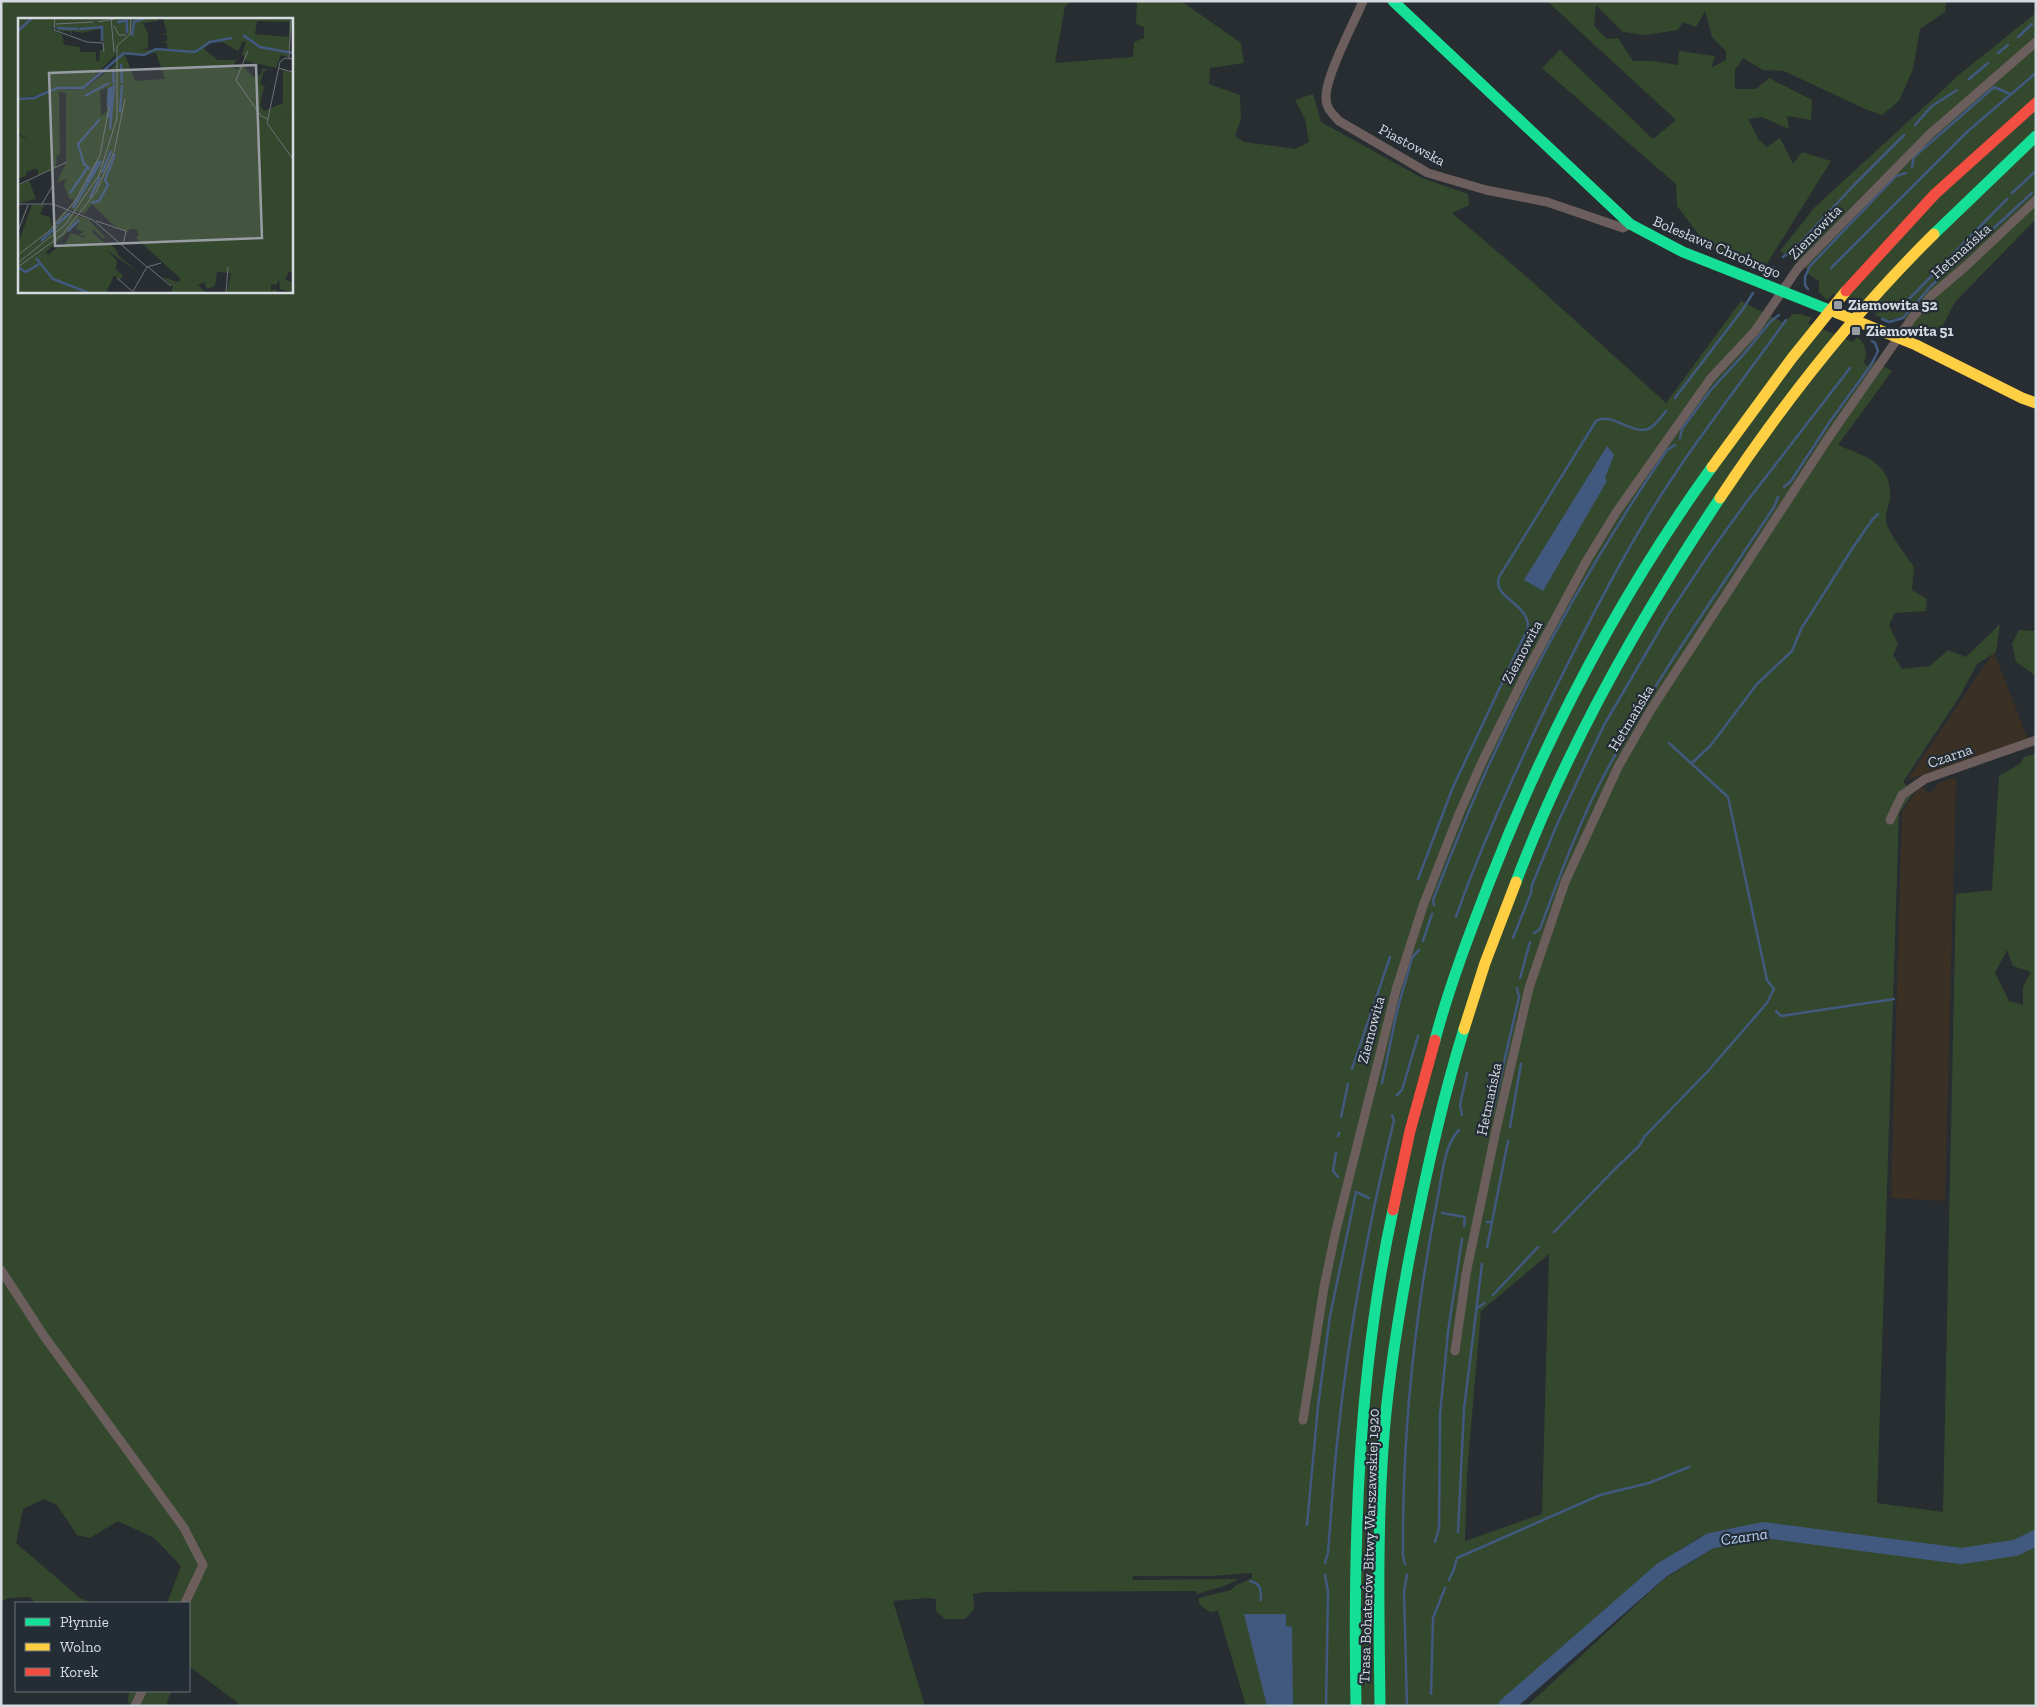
<svg xmlns="http://www.w3.org/2000/svg" width="2037" height="1707" font-family="'Zilla Slab',serif">
<style>
.industrial{fill:#3a3024}
.green{fill:#34482e;fill-rule:evenodd}
.water{fill:#41597f}
.lines{fill:none;stroke-linecap:round;stroke-linejoin:round}
.stream{stroke:#41597f;stroke-width:2.5}
.river{stroke:#41597f;stroke-width:16}
.street{stroke:#6b5e5d;stroke-width:9}
.fast{stroke:#16e098;stroke-width:11}
.slow{stroke:#ffcf43;stroke-width:11}
.jam{stroke:#f24e42;stroke-width:11}
.poi-dot{fill:#989da3;stroke:#242d35;stroke-width:2}
.labels{text-anchor:middle;stroke-width:4.5;stroke-linejoin:round;paint-order:stroke}
.street-label{font-size:15px;fill:#d5dae0;stroke:#242d35}
.poi-label{font-size:15px;font-weight:bold;fill:#d5dae0;stroke:#242d35;text-anchor:start}
.water-label{font-size:16px;font-style:italic;fill:#b7d0f8;stroke:#242d35}
.inset-river{fill:none;stroke:#41597f;stroke-width:2.5}
.inset-road{fill:none;stroke:#6d7277;stroke-width:1}
.view{fill:#989da3;fill-opacity:0.15;stroke:#989da3;stroke-width:2.5}
.inset-edge{fill:none;stroke:#d5dae0;stroke-width:2.5}
</style>
<rect width="100%" height="100%" fill="#282d31"/>
<path class="industrial" d="M1994,652L2028,740L1907,780Z
M1956,777L1945,1201L1891,1198L1902,812L1917,790L1923,787L1928,793L1935,790L1936,784Z"/>
<path class="green" d="M1,1H1072L1065,6L1055,63L1133,57L1134,42L1144,38V27L1136,24L1137,1H1181L1241,43L1244,63L1210,68L1209,84L1240,95L1241,119L1235,136L1244,142L1295,149L1309,142L1305,119L1295,100L1313,94L1321,122L1422,178L1468,194L1469,205L1452,213L1528,278L1666,403L1741,301L1784,323L1793,314H1801L1812,318L1808,323L1853,342L1857,337C1867,344 1867,353 1864,363L1867,366L1873,360L1892,371L1838,445C1866,457 1892,463 1890,498C1889,505 1885,514 1886,521C1887,531 1908,558 1914,567L1912,590L1927,599L1926,611L1895,613L1889,625L1898,644L1893,655L1902,669L1930,666L1948,650L1966,657L2000,624L1996,652L1977,664L1960,696L1903,782L1914,792L1899,813L1877,1503L1943,1512L1956,894L1992,890L1999,776L2020,764L2024,757L2036,753V1531L2014,1542L1963,1549L1760,1526L1700,1537L1663,1561L1497,1706H1246L1218,1611L1210,1612C1204,1608 1197,1605 1199,1598L1231,1590L1235,1586L1252,1578V1573L1210,1576H1133L1132,1580L1239,1579L1224,1586L1197,1594L1196,1591L985,1592L973,1594L974,1609L965,1619H945L936,1611V1599L928,1598L893,1601L925,1706H236L238,1703L189,1666V1603H167L181,1566L154,1538L118,1521L90,1538L77,1535L57,1505L44,1499L23,1509L16,1543L80,1598L93,1603H35L30,1597L8,1598L1,1602ZM19,19H291V291H19ZM2007,950L2013,966L2031,972L2023,987V1005L2009,1001L1995,973ZM1549,1254L1542,1514L1465,1541L1467,1474L1481,1311Z
M1547,1H1946L1945,12L1920,29L1913,69L1899,101L1882,115L1865,109L1784,71L1763,70L1743,58L1735,70V89H1756L1769,78L1812,100L1811,120L1787,116L1789,129L1762,117L1748,119L1759,140L1767,147L1780,138L1793,164L1802,152L1831,161L1763,270L1708,247L1677,206L1676,184L1542,68L1560,50L1653,139L1676,120ZM1596,5L1623,32L1646,35L1678,30L1683,22L1696,27L1705,11L1712,37L1726,51V60L1711,68L1715,56L1679,51L1678,65L1651,61H1633L1618,38L1607,39L1594,26Z
M2036,13V219L1955,302L1943,325L1941,338L1928,330L1916,331L1902,317L1887,320L1875,315L1877,312L1833,294L1827,300L1819,292V281L1808,274L1807,269L1780,251L1815,207L1960,74Z
M2019,630L2036,631V676L2016,662L2012,644Z
M1765,1538L1962,1563L2022,1550L2036,1544V1706H1527L1664,1579L1714,1548Z
M129,1691H171L166,1706H140L128,1703Z"/>
<path class="water" d="M1607,446L1614,455L1605,478L1607,481L1543,591L1524,580Z
M1244,1614H1286V1626L1292,1627L1293,1706H1267Z"/>
<g class="lines">
<path class="stream" d="M2018,37L2032,24
M1998,53L2008,45
M1969,79L1988,63
M1915,125L1932,106L1957,90
M1912,167L1914,157L1994,87L2010,94
M2012,193L2036,171
M1799,244L1854,185L1904,135
M1783,257L1787,254
M1831,268L1968,131L2036,73
M1768,273L1773,267
M1808,289L1805,285V277L1810,266L1896,176L1906,173
M1906,302L2007,199
M1882,319L1889,322L1903,318L1931,286L2032,193
M1675,398L1743,309L1753,293
M1680,438L1682,429L1710,391L1744,354L1771,321L1779,315
M1784,487L1791,481L1831,420L1871,365L1878,351L1875,343L1872,341
M1691,764L1711,745L1757,684L1792,651L1801,629L1854,546L1872,520L1878,514
M1418,879L1453,787L1528,628C1529,602 1492,599 1499,577L1596,421C1614,411 1636,440 1653,426C1658,422 1662,416 1666,411
M1434,905L1433,900C1451,855 1468,811 1488,767C1538,656 1599,550 1667,450L1675,445
M1456,917C1479,851 1509,786 1539,722C1572,654 1606,586 1645,521C1687,451 1738,387 1786,320
M1534,933L1540,929C1558,880 1576,831 1599,785C1649,688 1714,598 1774,507L1778,497
M1513,938L1531,893L1532,885L1558,822L1604,725L1669,614L1709,554L1745,504L1850,368
M1423,941L1432,914
M1520,978L1530,942
M1776,1011L1781,1016L1894,999
M1352,1069L1390,957
M1382,1083L1397,1011L1412,958L1419,950
M1397,1095L1402,1090L1418,1036
M1462,1115L1460,1105L1467,1073
M1492,1115L1519,997L1517,988
M1341,1117L1348,1084
M1510,1127L1521,1064
M1338,1136L1339,1133
M1336,1153L1333,1171L1338,1177
M1442,1213L1465,1217L1464,1226
M1492,1222L1508,1141
M1554,1232L1614,1170L1639,1146L1645,1136L1708,1071L1767,1003L1774,989L1767,980L1728,797L1669,743
M1487,1247L1492,1222H1487
M1493,1295L1538,1247
M1477,1308L1485,1303
M1307,1525L1318,1406L1330,1316L1356,1192L1369,1198
M1458,1532L1464,1409L1482,1264
M1435,1542L1439,1528L1440,1415L1448,1332L1462,1239
M1325,1563L1328,1553C1331,1517 1333,1480 1337,1444C1348,1334 1368,1226 1394,1120L1392,1115
M1405,1564L1403,1556C1402,1437 1414,1319 1437,1201C1442,1179 1443,1146 1459,1130
M1325,1575L1328,1592L1326,1706
M1449,1580L1454,1569L1457,1558L1600,1495L1649,1483L1689,1467
M1250,1581C1261,1584 1261,1589 1261,1600
M1431,1694L1433,1618L1445,1588
M1407,1706L1404,1591L1407,1575"/>
<path class="river" d="M1506,1706L1662,1570L1710,1541L1763,1530L1961,1556L2015,1548L2036,1538"/>
<path class="street" d="M1363,1C1354,23 1325,77 1326,98C1326,109 1333,114 1339,121L1428,173L1486,190L1547,202L1623,228L1630,224
M1890,820L1902,795L1925,779L2036,740
M1,1270L44,1336L184,1528L203,1565L185,1603
M1455,1351L1466,1274L1496,1130L1529,988L1565,882L1618,767L1650,711L1829,437L1912,318L1932,295L1966,266L2036,200
M1303,1420L1324,1287L1336,1230L1396,990L1423,906L1459,814L1483,760L1525,675L1587,560L1617,511L1711,378L1755,331L1798,268L1930,134L2036,42
M135,1706L142,1691"/>
<path class="fast" d="M1393,1L1630,224L1683,252L1837,313
M1934,234L2036,136
M1516,882C1567,746 1639,619 1720,498
M1435,1040C1449,987 1469,935 1489,883C1546,736 1620,595 1712,467
M1356,1706C1353,1540 1358,1372 1393,1210
M1380,1706C1379,1621 1377,1534 1383,1449C1387,1383 1398,1318 1410,1254C1425,1178 1441,1103 1464,1029"/>
<path class="slow" d="M1837,313L1916,345L2022,398L2036,403
M1712,467L1792,358L1846,291
M1720,498C1783,403 1853,314 1934,234
M1464,1029L1485,963L1516,882"/>
<path class="jam" d="M1846,291L1935,194L2036,103
M1393,1210L1410,1131L1435,1040"/>
</g>
<g class="poi-dot">
<rect x="1833" y="300" width="10" height="10" rx="2.5"/>
<rect x="1851" y="326" width="10" height="10" rx="2.5"/>
</g>
<g class="labels">
<g class="street-label">
<text transform="translate(1412 145) rotate(28)" y="5">Piastowska</text>
<text transform="translate(1815 232) rotate(-46)" y="5">Ziemowita</text>
<text transform="translate(1717 247) rotate(23)" y="5">Bolesława Chrobrego</text>
<text transform="translate(1961 251) rotate(-42)" y="5">Hetmańska</text>
<text transform="translate(1522 652) rotate(-62)" y="5">Ziemowita</text>
<text transform="translate(1631 718) rotate(-59)" y="5">Hetmańska</text>
<text transform="translate(1950 756) rotate(-19)" y="5">Czarna</text>
<text transform="translate(1371 1030) rotate(-75)" y="5">Ziemowita</text>
<text transform="translate(1489 1099) rotate(-78)" y="5">Hetmańska</text>
<text transform="translate(1369 1546) rotate(-88)" y="5">Trasa Bohaterów Bitwy Warszawskiej 1920</text>
</g>
<g class="poi-label">
<text x="1848" y="310">Ziemowita 52</text>
<text x="1866" y="336">Ziemowita 51</text>
</g>
<g class="water-label">
<text transform="translate(1744 1536) rotate(-8)" y="6">Czarna</text>
</g>
</g>
<g transform="translate(18 18)">
<rect width="275" height="275" fill="#282d31"/>
<path d="M0,0H140V3L125,5L130,16V30L123,32H150L149,25L144,24L149,23V17L144,16L149,15L145,0H275L270,39L263,37L258,50L228,43L224,36L228,24L225,23L220,33L204,24L192,25L186,31L200,42H219L214,49L219,52L221,48H225L235,59L242,57L245,50L250,52L246,53L242,65L248,70L245,72L242,88L246,93L265,85V52L275,55V101L264,93L275,102V255L271,253L267,261L275,265V275L262,271L261,261L258,267L253,266V273L258,271L259,275H209L213,255L199,254L197,268L189,271L186,264L180,267L188,275H153L155,269L145,259L160,264L163,261L118,220L121,216L118,211H111L110,215L94,206L74,186L66,196L54,192L51,189L56,182L51,180L46,167L49,161L39,164L48,145V75L41,74L42,137H39L38,149L20,157V151H16L8,154V158L0,160V116L12,124L0,114V82L18,80L34,71L60,72L66,71L97,47L100,34L65,70L39,69L17,78L0,80ZM239,3L271,4V19L237,16ZM34,8L41,13H52L54,18V13L64,15L85,10V31L82,32L81,43H78V34H62V29L46,27L44,16L34,12ZM138,35L147,61L117,63L107,37ZM89,70V93L83,98L82,73ZM11,163L18,181L0,185V168ZM14,187H26L22,196L32,199L34,208L46,193L70,201L87,219L86,221L76,212L74,214L89,227L91,225L97,230L101,238L121,255L89,232L99,243L98,251L105,258L102,262L96,257L88,275H0V226ZM61,204L58,211L66,214L60,217L67,218V220L53,215L46,228L42,227L30,237L28,234Z" fill="#34482e" fill-rule="evenodd"/>
<path class="inset-river" d="M99,4L109,3V15M39,10L60,11M61,11L84,9V23M0,13L14,0M225,17L242,29L275,35M114,18L116,4L127,0M103,46L104,65M95,51L96,66M67,78L91,65M0,81L16,80L39,70H65L106,35L126,37L138,31L177,34L192,24L214,20M90,89L91,70M102,94L104,67M91,100L93,69M92,111L96,67M72,151L66,146L60,126L82,101M84,155L93,133M69,164L80,143M52,175L70,149M72,180L82,159M73,185L81,183L90,167L87,162L97,136M55,190L83,143M39,206L52,195M50,213L61,202M23,223L39,208M18,240L35,261L71,275M1,250L8,254L21,246"/>
<path class="inset-road" d="M37,0L36,12L69,24L85,25L86,34M93,0L96,34M80,4L101,0M38,6L75,4M96,8L101,17H108M230,33L218,62L243,98L250,101M271,40L273,0M275,41L267,40L262,44L249,105L275,141M260,50L275,54M0,167L49,144M0,186H35L75,202L129,249M24,186L35,167M78,203L108,213L105,227M0,213L10,187M0,237L31,213L57,183L82,137L91,89M0,245L47,207L81,157L99,100V28L112,16L113,1M0,249L45,216L78,174L96,134L107,81M130,249L153,268M99,260L114,273M114,275L129,249L143,245M208,275L210,249"/>
<path class="view" d="M238,47L244,220L37,228L31,55Z"/>
<rect width="275" height="275" class="inset-edge"/>
</g>
<rect width="2037" height="1707" fill="none" stroke="#d5dae0" stroke-width="5"/>
<rect x="15" y="1602" width="175" height="90" fill="#242d35" stroke="#6b7279"/>
<rect x="25" y="1618" width="25" height="8" fill="#16e098" stroke="#6b7279"/>
<text x="60" y="1627" font-size="15" fill="#d5dae0">Płynnie</text>
<rect x="25" y="1643" width="25" height="8" fill="#ffcf43" stroke="#6b7279"/>
<text x="60" y="1652" font-size="15" fill="#d5dae0">Wolno</text>
<rect x="25" y="1668" width="25" height="8" fill="#f24e42" stroke="#6b7279"/>
<text x="60" y="1677" font-size="15" fill="#d5dae0">Korek</text>
</svg>
